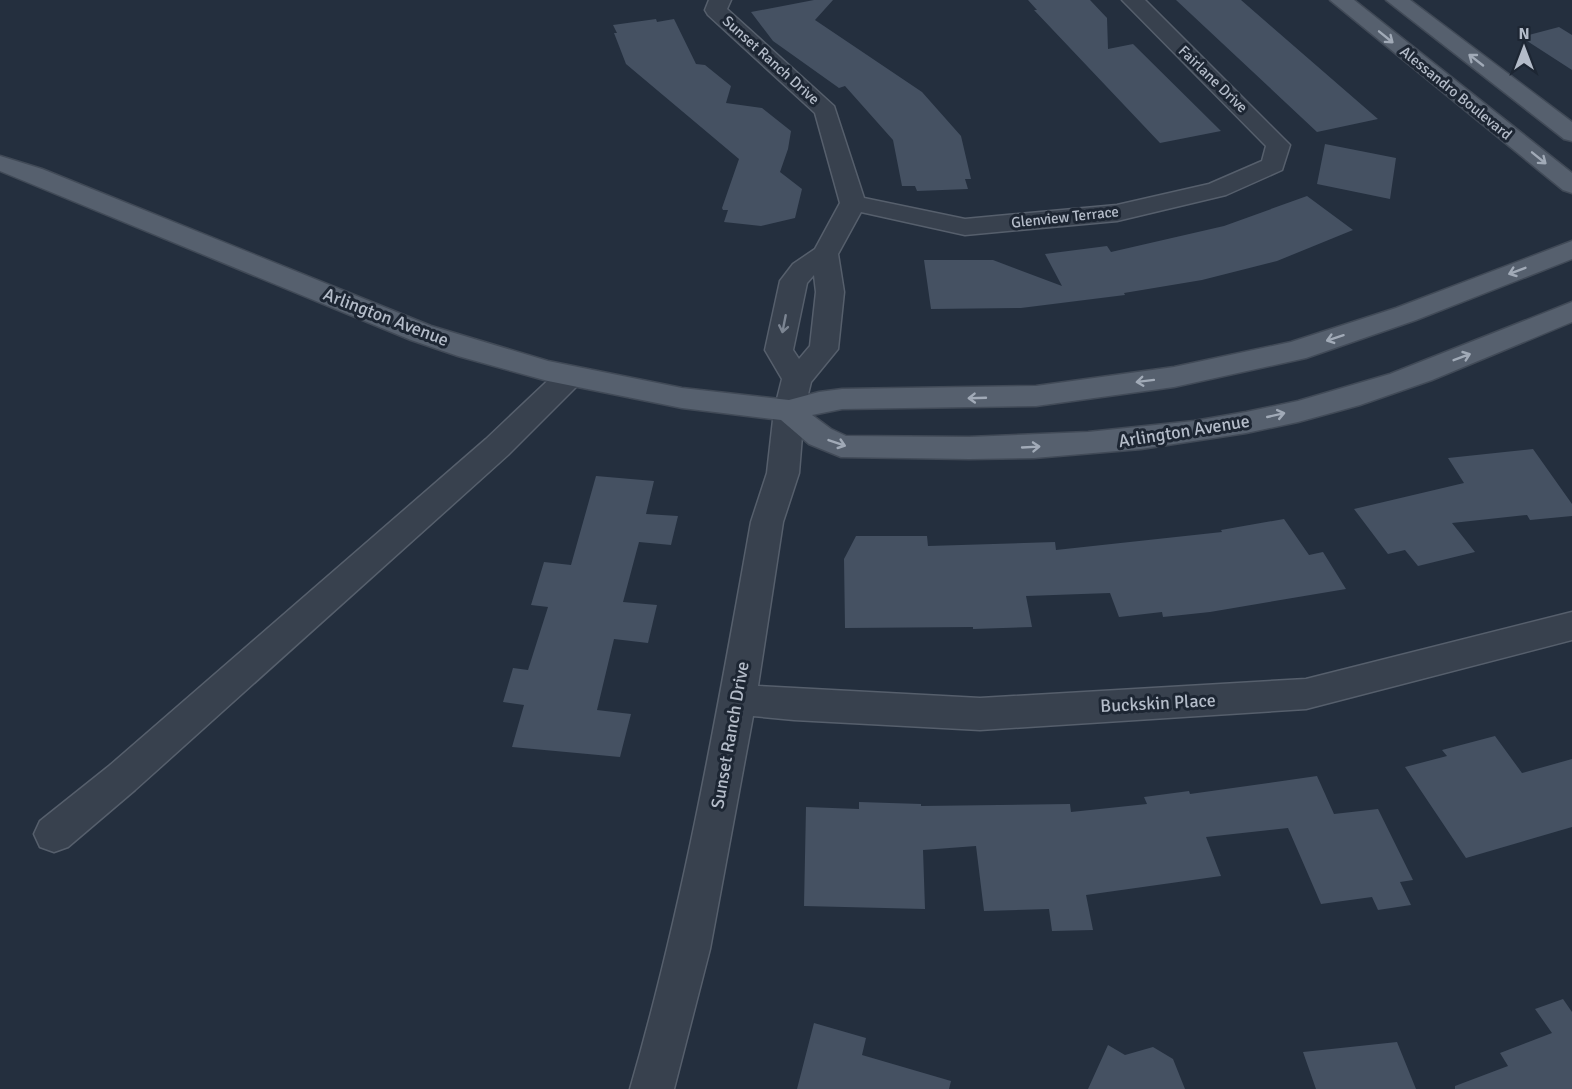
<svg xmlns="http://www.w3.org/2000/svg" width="1572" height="1089" font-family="Signika,sans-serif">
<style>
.building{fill:#455162}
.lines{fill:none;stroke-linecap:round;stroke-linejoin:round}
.minor-casing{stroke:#565f6c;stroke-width:3}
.major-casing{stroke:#414a57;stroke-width:3}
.minor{fill:#38414e;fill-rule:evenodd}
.major{fill:#56606e;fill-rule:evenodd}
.oneway{stroke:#a1aab7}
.oneway2{stroke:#7c8592}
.labels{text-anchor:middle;stroke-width:6;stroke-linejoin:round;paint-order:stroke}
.far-street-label{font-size:15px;fill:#b4bcc9;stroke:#1d2633}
.street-label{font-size:18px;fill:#b4bcc9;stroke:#1d2633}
</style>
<rect width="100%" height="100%" fill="#242f3e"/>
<path class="building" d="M814,0H833L815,20L922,92L961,136L971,179H965L968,189L917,191L915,186H902L893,140L845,86L839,88L773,41L751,12Z
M1028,0H1090L1107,18L1108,49L1133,44L1221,131L1160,143L1034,10H1037Z
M1176,0H1241L1378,119L1317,132Z
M656,19L657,22L674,19L696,64L705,65L731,86L726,103L762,108L791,131L788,149L780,172L802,189L795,218L761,226L724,222L728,210H723L722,208L739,159L626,64L614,33H617L613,25Z
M1559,27L1572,35V70L1521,37Z
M1325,144L1396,158L1390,199L1317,184Z
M1307,196L1353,230L1277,261L1202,280L1124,293L1125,295L1021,308L931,309L924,260H993L1062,286L1045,254L1107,246L1111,252L1224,226Z
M1533,449L1572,504V516L1530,520L1527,515L1452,523L1475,552L1418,566L1405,550L1388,554L1354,509L1464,483L1448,458Z
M596,476L654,481L646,514L678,516L671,545L639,542L623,602L657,605L648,643L614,639L597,710L631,714L620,757L512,747L524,705L503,702L513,668L528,670L548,607L531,605L544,562L571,565Z
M1284,519L1309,555L1323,552L1346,589L1210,612L1163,617L1162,612L1119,617L1110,593L1026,596L1032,627L973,629V627L845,628L844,559L856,536H927L928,546L1055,542L1056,550L1222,532L1221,530Z
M1495,736L1522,773L1572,759V827L1466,858L1405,767L1447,756L1442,750Z
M1317,776L1334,814L1378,809L1413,880L1400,882L1411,905L1378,910L1372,897L1321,904L1288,828L1206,837L1221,876L1086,895L1093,930L1052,931L1049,909L984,911L976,846L923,850L925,909L804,906L806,807L859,809V802L921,804V806L1070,804L1071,812L1147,804L1144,797L1189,791L1190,794Z
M1563,999L1572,1012V1089H1455V1086L1508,1066L1500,1053L1552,1033L1535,1009Z
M814,1023L866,1038L862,1055L951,1081L949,1089H797Z
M1397,1042L1416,1089H1316L1303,1052Z
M1108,1045L1125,1055L1153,1047L1173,1059L1185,1089H1088Z"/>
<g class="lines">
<g class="minor-casing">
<path id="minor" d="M709,0H731L727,9L834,106L864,198L965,219L1117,205L1209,184L1262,161L1266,146L1122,0H1145L1290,145L1282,170L1226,195L1117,221L965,235L861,212L838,254L844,292L838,349L811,382L804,411L799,473L783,522L758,686L980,698L1306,679L1572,612V640L1306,709L980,730L794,720L753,716L710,949L674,1089H630C684,903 717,713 751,522L767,473L774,411L782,379L765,350L780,281L793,264L815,249L840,203L815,113L708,15L705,10ZM814,275L816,292L810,346L799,359L793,350L807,283Z
M570,366L580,369L585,376L580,383L508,455L135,790L68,847L54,852L40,847L34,834L40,821L109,766L486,439L560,369Z"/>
</g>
<g class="major-casing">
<path id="major" d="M1330,0H1354L1572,173V193L1563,190Z
M1386,0H1410L1572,122V141L1564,139Z
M0,156L42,169L431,326L548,361L682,388L789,400L819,392L842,389L1036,386L1174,367L1291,342L1396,308L1572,241V259L1416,320L1306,358L1174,387L1036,406L842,409L812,415L831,429L846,436L969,437L1088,432L1194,421L1246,412L1298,401L1390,374L1572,302V322L1432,380L1360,405L1298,422L1246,433L1141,449L1034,458L969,459L841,457L809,444L781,420L682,408L548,381L458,356L411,340L0,171Z"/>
</g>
<use href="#minor" class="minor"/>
<use href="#major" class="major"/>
</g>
<defs><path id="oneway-shaft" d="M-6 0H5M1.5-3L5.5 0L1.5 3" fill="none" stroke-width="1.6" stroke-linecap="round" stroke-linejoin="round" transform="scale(1.5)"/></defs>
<g class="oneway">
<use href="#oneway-shaft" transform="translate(1386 37) rotate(39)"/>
<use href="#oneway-shaft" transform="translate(1476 60) rotate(-142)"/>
<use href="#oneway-shaft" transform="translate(1539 158) rotate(39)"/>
<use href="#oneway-shaft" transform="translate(1517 271) rotate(159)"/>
<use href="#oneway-shaft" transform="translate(1335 338) rotate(162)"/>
<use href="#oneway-shaft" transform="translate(1462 357) rotate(-21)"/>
<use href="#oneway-shaft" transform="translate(1145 381) rotate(173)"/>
<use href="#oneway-shaft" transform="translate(977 398) rotate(178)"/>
<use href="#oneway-shaft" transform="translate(1276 415) rotate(-13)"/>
<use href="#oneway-shaft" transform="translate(837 443) rotate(19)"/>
<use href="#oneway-shaft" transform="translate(1031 447) rotate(-3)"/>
</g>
<use class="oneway2" href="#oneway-shaft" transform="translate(784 324) rotate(101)"/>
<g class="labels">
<g class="far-street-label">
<text transform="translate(771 60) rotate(42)" y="5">Sunset Ranch Drive</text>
<text transform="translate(1213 79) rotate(44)" y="5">Fairlane Drive</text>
<text transform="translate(1456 93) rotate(39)" y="5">Alessandro Boulevard</text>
<text transform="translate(1065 217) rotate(-6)" y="5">Glenview Terrace</text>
</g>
<g class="street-label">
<text transform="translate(386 317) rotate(21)" y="6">Arlington Avenue</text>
<text transform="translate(1184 431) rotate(-9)" y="6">Arlington Avenue</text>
<text transform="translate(1158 703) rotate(-3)" y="6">Buckskin Place</text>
<text transform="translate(730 735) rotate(-80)" y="6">Sunset Ranch Drive</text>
</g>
</g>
<g transform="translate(1524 48)" stroke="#1d2633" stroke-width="4.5" paint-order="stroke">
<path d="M0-4.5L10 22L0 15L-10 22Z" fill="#b4bcc9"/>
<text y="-9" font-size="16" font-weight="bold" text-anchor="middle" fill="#b4bcc9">N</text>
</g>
</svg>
